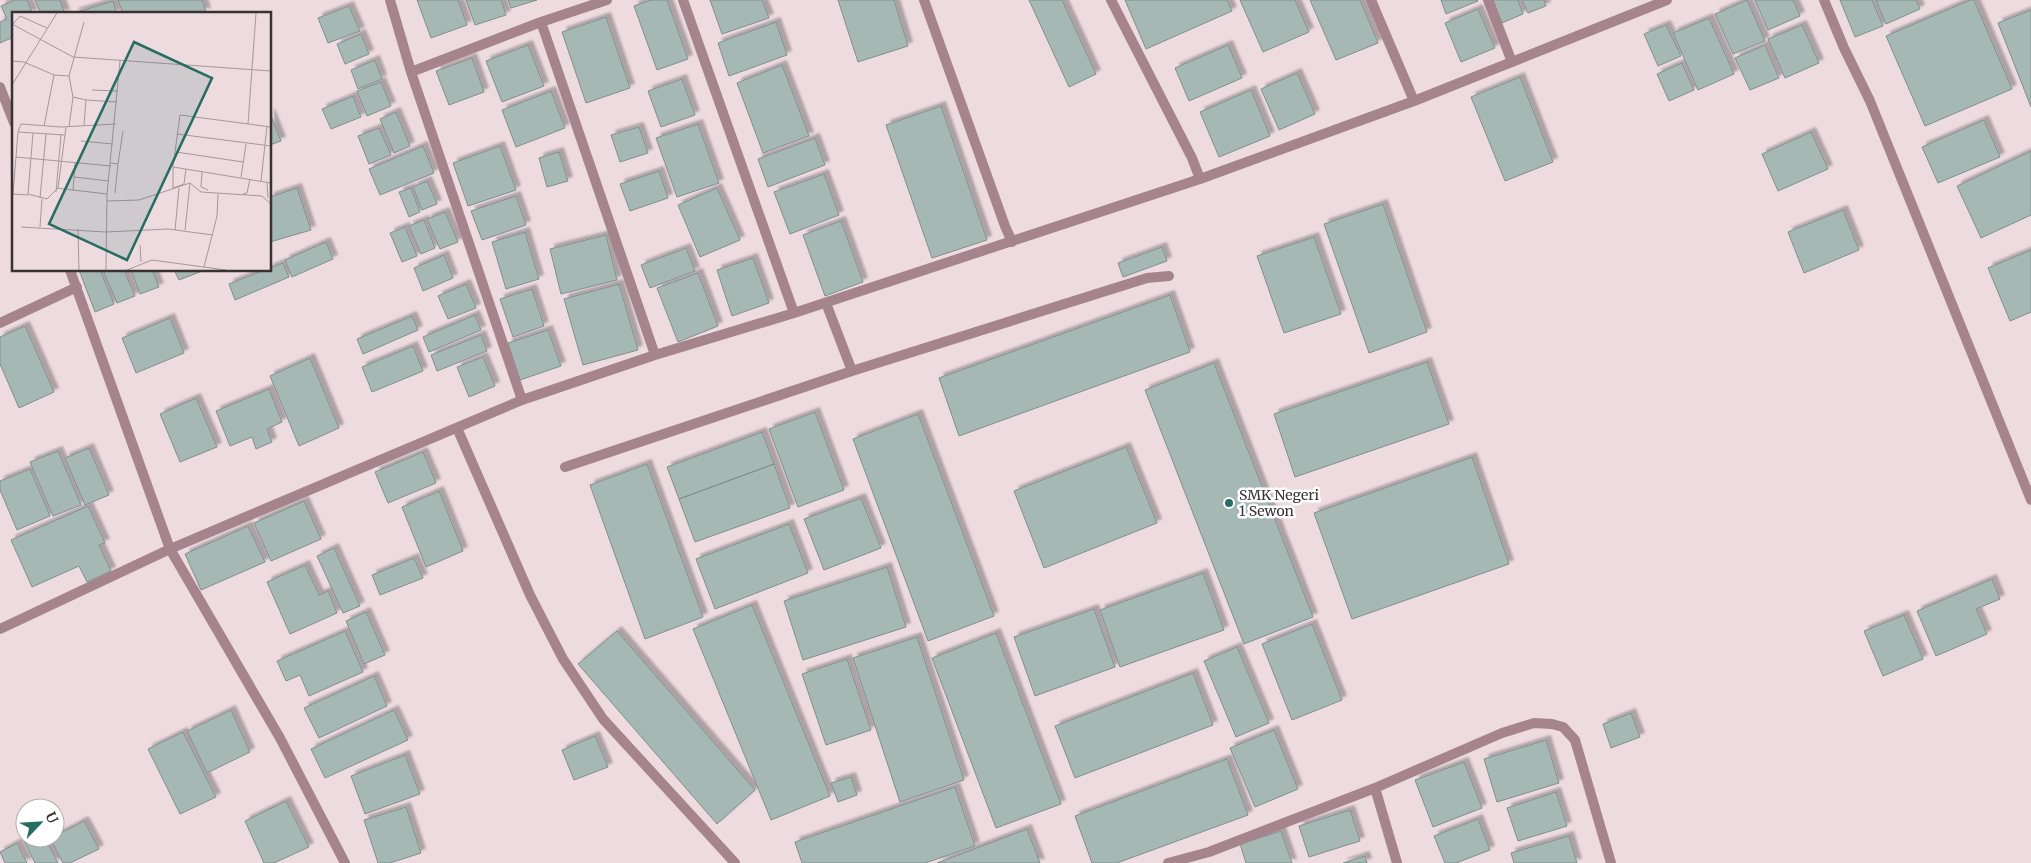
<svg xmlns="http://www.w3.org/2000/svg" width="2031" height="863" font-family="Merriweather,serif">
<style>
.building{fill:#a6b8b4;stroke:#7f908c;filter:url(#shadow)}
.lines{fill:none;stroke-linecap:round;stroke-linejoin:round}
.minor{stroke:#a5848e;stroke-width:10}
.poi-dot{fill:#286d62;stroke:#fff;stroke-width:2}
.labels{text-anchor:middle;stroke-width:5;stroke-linejoin:round;paint-order:stroke}
.poi-label{font-size:14px;fill:#393234;stroke:#fff;text-anchor:start}
.inset-road{fill:none;stroke:#a5979b;stroke-width:1}
.view{fill:#286d62;fill-opacity:0.15;stroke:#286d62;stroke-width:2.5}
.inset-edge{fill:none;stroke:#393234;stroke-width:2.5}
</style>
<defs>
<filter id="shadow"><feDropShadow dx="4.5" dy="-4.5" stdDeviation="1" flood-color="#0004"/></filter>
</defs>
<rect width="100%" height="100%" fill="#eddbe0"/>
<path class="building" d="M15,0H27L33,14H14V37L0,43V22L7,19L1,6Z
M35,0H60L65,14H41Z
M118,0H202L206,12L123,14Z
M417,0H458L467,25L431,38Z
M466,0H501L506,15L475,25Z
M508,0H537L511,8Z
M651,0H667L688,59L657,70L634,6Z
M710,0H762L769,18L722,34Z
M838,0H894L908,46L858,62Z
M1029,0H1062L1096,74L1069,87Z
M1125,0H1227L1232,11L1146,49Z
M1240,0H1295L1309,32L1263,52Z
M1310,0H1360L1378,43L1336,60Z
M1441,0H1477L1478,1L1446,14Z
M1493,0H1518L1523,14L1502,23Z
M1522,0H1544L1546,6L1528,13Z
M1747,0L1765,41L1733,54L1715,14Z
M1755,0H1793L1800,16L1768,30Z
M1840,0H1872L1883,26L1855,37Z
M1876,0H1916L1920,9L1886,24Z
M1970,0H1974L2012,89L1925,126L1886,36Z
M113,1L117,14H74V13Z
M349,6L360,31L328,43L318,18Z
M1478,9L1495,48L1461,62L1445,23Z
M2031,10V107L1998,23Z
M606,17L630,88L586,103L562,32Z
M1709,18L1734,74L1698,90L1673,33Z
M776,22L787,55L729,76L718,43Z
M1666,25L1681,56L1658,66L1644,34Z
M1802,25L1819,63L1785,78L1768,39Z
M361,34L369,54L345,64L337,44Z
M528,45L544,86L502,102L486,61Z
M1228,45L1242,78L1189,101L1175,68Z
M1765,45L1779,78L1750,90L1735,58Z
M472,58L484,92L449,105L436,71Z
M375,60L382,79L358,89L351,70Z
M1682,63L1694,90L1669,101L1657,74Z
M782,65L809,136L763,153L737,83Z
M1297,73L1315,114L1279,130L1261,89Z
M1520,77L1553,162L1505,181L1471,97Z
M682,79L695,115L661,127L648,91Z
M381,82L391,106L367,116L357,91Z
M1251,90L1270,136L1219,157L1200,112Z
M551,91L565,128L516,147L502,110Z
M353,96L361,117L331,129L322,109Z
M941,106L987,240L932,258L886,125Z
M396,112L410,146L394,153L380,119Z
M270,113L281,141L270,145Z
M1984,120L2000,157L1938,183L1922,147Z
M698,124L719,183L677,197L656,138Z
M639,127L648,153L620,162L611,135Z
M379,128L391,155L369,164L358,136Z
M1811,132L1828,169L1778,191L1762,154Z
M815,138L825,165L768,187L758,159Z
M423,146L434,173L380,195L369,169Z
M500,146L516,190L468,206L453,163Z
M2031,151V215L1981,238L1957,186Z
M559,152L568,181L547,187L539,158Z
M659,171L668,198L630,211L620,184Z
M824,174L839,215L790,234L774,192Z
M427,181L437,204L422,210L413,187Z
M297,188L311,230L270,242V197Z
M411,188L420,212L409,217L399,192Z
M717,188L740,240L700,257L678,205Z
M516,196L526,225L482,240L471,211Z
M1383,204L1427,332L1369,353L1324,224Z
M1843,210L1859,250L1804,273L1788,232Z
M445,212L458,242L440,249L427,219Z
M424,220L435,248L421,254L409,226Z
M841,221L863,282L825,296L803,235Z
M405,227L417,256L402,262L390,233Z
M525,232L539,279L506,289L492,242Z
M606,235L617,280L561,294L550,249Z
M1314,237L1341,314L1284,333L1257,256Z
M326,242L333,259L292,277L285,260Z
M1162,247L1167,261L1123,277L1118,263Z
M686,248L695,271L650,288L641,265Z
M2031,250V312L2010,321L1988,268Z
M444,255L453,278L423,291L414,268Z
M753,258L769,303L732,316L717,270Z
M283,263L289,277L235,300L229,284L264,270H270V268Z
M79,270H100L114,304L95,312Z
M103,270H124L135,296L117,303Z
M131,270H152L159,287L140,294Z
M174,270H205L179,280Z
M698,273L718,326L678,342L657,288Z
M466,284L476,308L448,319L438,296Z
M619,284L638,350L583,365L564,299Z
M532,289L544,326L513,337L500,299Z
M1170,295L1190,352L959,436L939,378Z
M475,315L481,330L429,352L423,337Z
M412,316L418,330L363,354L357,339Z
M170,318L184,353L136,373L122,338Z
M25,326L54,392L19,408L0,364V337Z
M548,330L561,366L520,380L508,343Z
M481,335L487,351L437,371L431,355Z
M413,346L423,371L372,392L362,367Z
M483,357L495,386L469,397L457,367Z
M310,358L339,428L299,446L270,376Z
M1427,362L1449,424L1295,477L1274,414Z
M1214,363L1313,617L1244,644L1145,390Z
M269,389L282,422L267,429L272,442L256,449L252,437L230,446L216,411Z
M196,398L217,447L180,462L160,414Z
M815,412L844,490L798,507L769,429Z
M918,414L994,616L928,641L853,439Z
M762,432L774,464L679,499L667,467Z
M1126,447L1157,523L1044,568L1014,491Z
M89,448L109,495L85,505L65,458Z
M58,451L81,505L53,516L30,462Z
M423,452L436,483L388,503L375,472Z
M1472,457L1509,564L1352,619L1314,513Z
M647,464L703,617L645,639L590,485Z
M774,464L790,508L695,542L679,499Z
M30,469L50,516L17,530L0,490V481Z
M439,491L463,551L426,567L402,507Z
M861,498L881,548L824,570L804,519Z
M304,501L321,539L271,561L254,523Z
M88,506L105,543L99,545L111,571L87,582L79,566L32,587L11,540Z
M789,524L808,573L715,609L696,559Z
M248,526L265,562L201,590L185,554Z
M334,548L360,606L343,613L317,556Z
M414,558L423,578L380,595L372,575Z
M305,565L319,595L328,591L337,613L290,634L267,582Z
M887,567L906,627L803,660L784,601Z
M1203,573L1224,630L1120,667L1100,610Z
M1992,579L2000,599L1976,609L1987,634L1936,656L1917,611Z
M752,605L830,796L771,820L693,629Z
M1094,609L1115,667L1035,696L1014,637Z
M366,612L385,655L364,664L346,621Z
M1904,615L1923,659L1883,676L1864,631Z
M1312,624L1342,700L1292,720L1262,644Z
M345,631L363,672L309,696L300,675L286,681L277,661Z
M617,631L755,790L717,824L578,664Z
M996,633L1061,804L996,828L932,658Z
M917,637L964,780L900,802L853,658Z
M1237,647L1269,723L1236,737L1204,661Z
M847,659L871,730L826,745L802,674Z
M1193,673L1213,725L1075,778L1055,726Z
M374,676L387,706L319,738L304,708Z
M231,710L250,752L207,773L187,731Z
M394,710L408,740L325,778L311,749Z
M1631,713L1640,737L1611,748L1603,724Z
M1274,730L1298,789L1255,807L1230,748Z
M183,732L216,797L180,814L148,749Z
M595,736L608,767L574,780L562,750Z
M1546,740L1559,783L1497,802L1484,759Z
M405,755L420,794L365,814L351,776Z
M1227,759L1248,815L1117,863H1092L1075,816Z
M1464,762L1482,808L1433,827L1415,780Z
M851,777L857,795L838,802L831,783Z
M955,787L975,846L925,863H802L795,842Z
M1556,792L1567,826L1518,841L1507,808Z
M286,801L309,847L274,863H264L245,821Z
M406,807L421,853L390,863H378L364,820Z
M1350,810L1360,841L1309,857L1299,826Z
M1478,819L1490,850L1456,863H1445L1434,836Z
M84,821L99,849L70,863H63L50,838H55V836Z
M1027,829L1040,863H937Z
M1281,831L1292,863H1246L1240,844Z
M1569,836L1577,863H1514L1511,853Z
M30,838H45L58,863H35L24,841Z
M17,843L27,863H5L0,852Z
M1365,856L1367,863H1343Z"/>
<g class="lines">
<path class="minor" d="M390,0L411,72L522,400
M683,0L794,313
M924,0L1005,226L1012,242
M1111,0L1192,158L1200,179
M1371,0L1414,101
M1488,0L1512,62
M1824,0L1844,48L1870,101L2031,500
M541,22L655,355
M411,72L541,22L607,0
M0,87L14,123
M70,270L170,549L280,738L345,863
M0,323L77,287
M852,371L1147,278L1169,276
M457,428L530,595L563,659L603,719L735,863
M565,467L852,371L826,303
M0,629L170,549L522,400L655,355L794,313L1200,179L1414,101L1667,0
M1375,788L1397,863
M1168,863L1209,852L1375,788L1502,733L1534,723L1552,724L1563,727L1575,740L1611,863"/>
</g>
<circle class="poi-dot" cx="1229" cy="503" r="5"/>
<g class="labels">
<g class="poi-label">
<text x="1239" y="500">SMK Negeri<tspan x="1239" dy="16">1 Sewon</tspan></text>
</g>
</g>
<g transform="translate(12 12)">
<rect width="259" height="259" fill="#eddbe0"/>
<path class="inset-road" d="M0,12L61,45L259,59M1,12L8,4L35,16M0,49L12,50L42,63M57,64L61,85M0,73L45,1M80,78L106,79M74,88L105,90M236,112L244,1M32,114L42,63L57,64L72,10M57,115L61,85L74,88L72,113M259,115L168,103L161,155L259,171M6,120L9,112L49,115L104,112M21,121L16,182L35,187L46,176L54,115M165,122L259,134M69,129L101,132M164,140L231,150M4,145L6,120L53,123M99,151L106,152L103,181M106,152L111,119M161,155V176L172,172L174,157M190,160L189,175L196,178M62,165L97,169M229,165L234,132M249,169L255,114M255,170L256,186M178,171L189,180L250,184L259,192M44,176L95,182M61,179L63,151M44,180L49,123M231,182L235,181L238,167M16,183L1,182L4,145L99,154M28,186L34,122M95,189L127,188L178,171M9,215L94,220L156,217L201,223M28,215L30,187M66,217L67,258M163,218L167,176M173,218L178,171M128,233L129,250M192,255L205,204L206,182M94,258L95,182L108,49M115,258L140,248L214,258"/>
<path class="view" d="M122,30L200,66L115,248L37,212Z"/>
<rect width="259" height="259" class="inset-edge"/>
</g>
<g transform="translate(40 823) rotate(65)"><circle r="24" fill="#ffffff" stroke="#b0adae"/>
<path d="M0-4L9 19L0 12L-9 19Z" fill="#286d62"/>
<text y="-8" font-size="14" font-weight="bold" text-anchor="middle" fill="#393234">U</text>
</g>
</svg>
